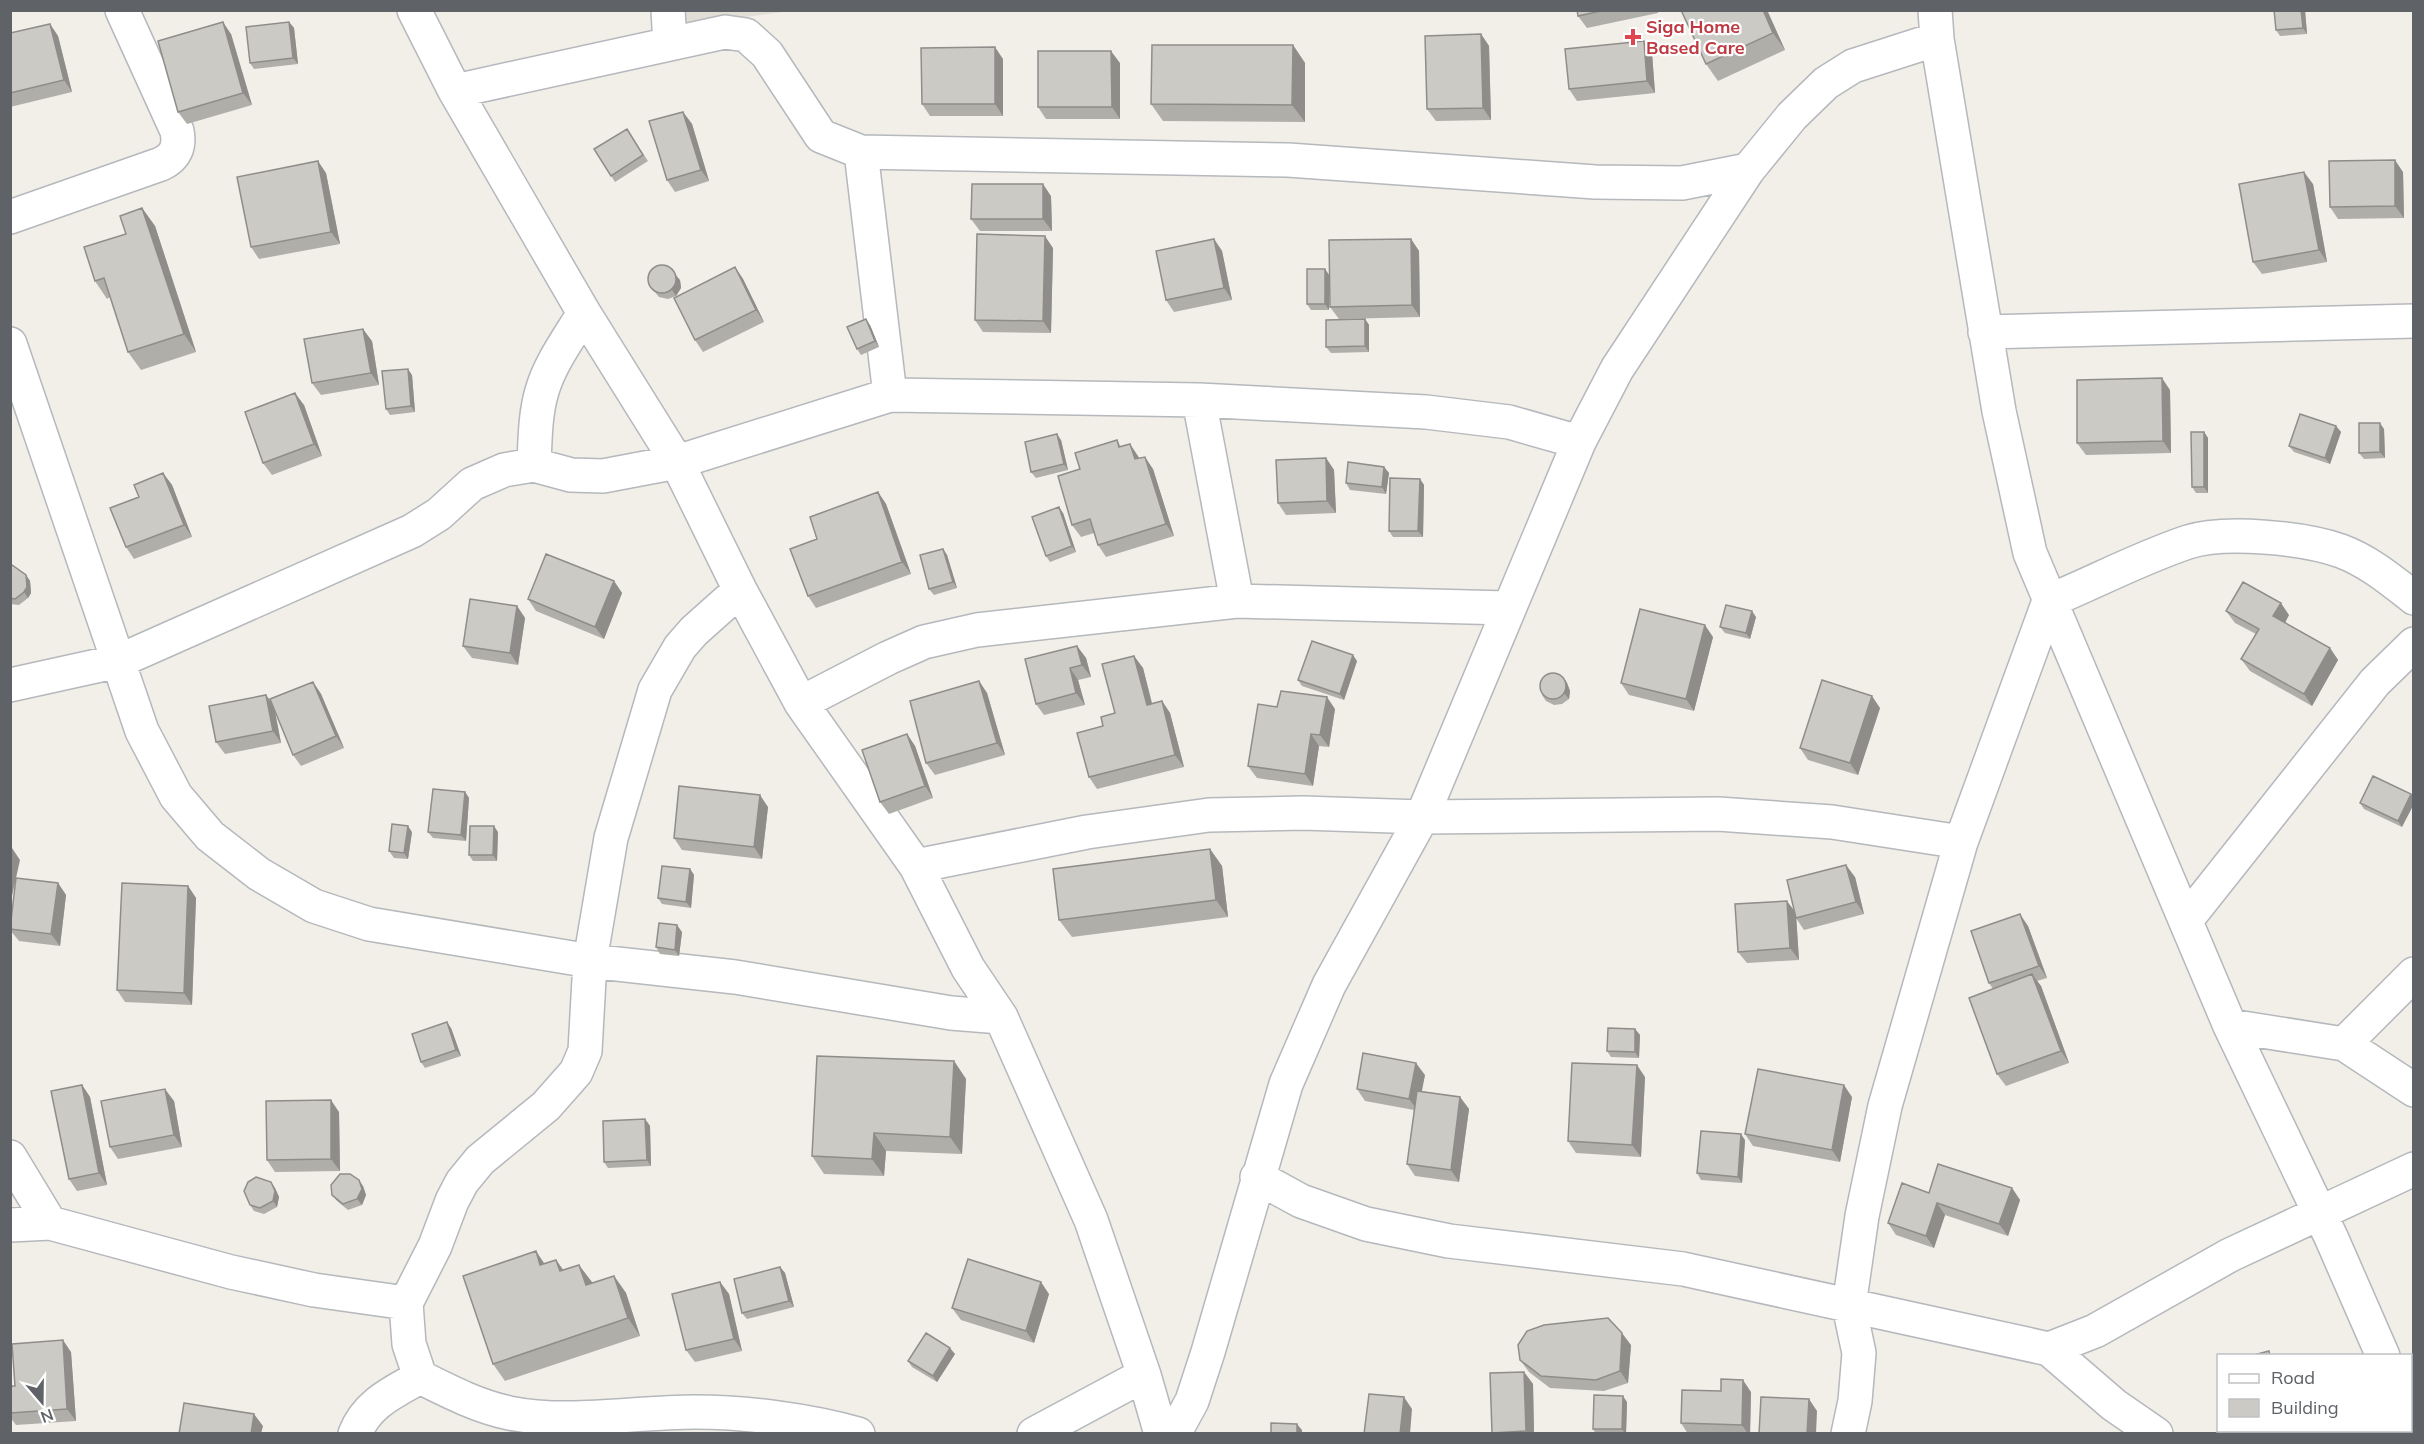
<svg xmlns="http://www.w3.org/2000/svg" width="2424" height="1444" font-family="Mulish,sans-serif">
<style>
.education{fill:#e1ded6}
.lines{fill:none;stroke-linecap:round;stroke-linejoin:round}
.street-casing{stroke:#b5b8bc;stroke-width:36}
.street{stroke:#fff;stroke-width:33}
.wall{fill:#afaea9}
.shaded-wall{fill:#8f8d8a}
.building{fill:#cccac5;stroke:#8f8d8a;stroke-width:1.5}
.health-dot{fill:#e0444e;stroke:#fff;stroke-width:2}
.labels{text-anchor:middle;stroke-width:4.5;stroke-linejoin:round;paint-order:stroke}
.health-label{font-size:18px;font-weight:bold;fill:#be3a42;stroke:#fff;text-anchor:start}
</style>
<rect width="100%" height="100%" fill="#f1efe8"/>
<path class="education" d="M673,10L790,11L674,27Z"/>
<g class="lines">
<g class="street-casing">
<path id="street" d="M414,10L455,91L584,313L677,462L740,590L801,703L916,866L968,968L1001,1017L1091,1220L1144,1375L1161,1434
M668,10L670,44
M1935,10L1937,39L1999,411L2030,553L2230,1026L2331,1237L2383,1356
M455,91L725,32L746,35L767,54L821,136L861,152L1288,160L1595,182L1682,183L1748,170
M861,152L890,395
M10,217L161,164C176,157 180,146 177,131L122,10
M1985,332L2414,321
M10,344L142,731L176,796L210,836L259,874L314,906L369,924L590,961L735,977L951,1013L1001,1017
M1199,400L1237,601
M534,465C535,441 535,414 542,391C550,363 569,338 584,313
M740,590L694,631L680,647L655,690L611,838L590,961L585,1051L576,1072L546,1106L480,1160L462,1182L452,1201L435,1246L406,1303L409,1344L420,1377C448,1391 477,1406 509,1413C569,1425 634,1412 695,1412C746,1412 809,1420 858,1434
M10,685L119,661L412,531L439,514L472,484L504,470L534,465L571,475L603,476L677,462L890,395L1199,400L1426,412L1509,422L1579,442
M801,703L888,658L924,642L977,630L1237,601L1507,608
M916,866L1087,832L1209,815L1303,813L1422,817L1718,814L1832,822L1961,842
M2187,919L2375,682L2414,644
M2230,1026L2344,1044L2414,1090
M2344,1044L2414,974
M10,1157L50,1223
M1257,1177L1301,1201L1366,1224L1449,1241L1683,1269L2049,1349L2114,1405L2156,1434
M10,1225L50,1223L231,1272L314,1290L406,1303
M2049,1349L2095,1331L2230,1255L2414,1169
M2410,1419L2414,1425
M355,1434C367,1403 394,1392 420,1377
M1034,1434L1144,1375
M1174,1434L1192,1401L1208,1352L1286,1084L1329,985L1422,817L1579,442L1617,369L1748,170L1792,116L1826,83L1853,66L1937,39
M1848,1434L1855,1401L1859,1353L1849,1306L1862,1216L1885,1106L1961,842L2049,601C2095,582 2140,558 2188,542C2225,530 2304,538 2341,551C2368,561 2391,580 2414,598"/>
</g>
<use href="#street" class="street"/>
</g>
<path class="wall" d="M1577,10H1658V13L1587,28L1578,16Z
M1767,10L1785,50L1718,81L1706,64Z
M2274,10H2305L2307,34L2280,36L2276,30Z
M289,22L294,28L298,64L254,69L250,63Z
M50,24L58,36L72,92L10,107V33Z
M231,34L252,105L187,124L178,112Z
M1481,34L1489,46L1491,120L1436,121L1427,109Z
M1293,45L1305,63V122L1163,121L1151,104Z
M1652,53L1655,93L1577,101L1569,89Z
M1003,59V116H930L922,104Z
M1120,63V119H1046L1038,107Z
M683,112L692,124L709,181L675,192L667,180Z
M627,129L648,161L615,182L594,149Z
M2403,172L2404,218L2338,219L2330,207Z
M326,173L340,244L259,259L251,247Z
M2313,184L2327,262L2262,274L2253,262Z
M1051,196L1052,231H980L971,219Z
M142,208L155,226L196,352L141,370L128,352L110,297L107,299L95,281Z
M1214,239L1222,251L1232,300L1174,312L1166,300Z
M1411,239L1419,251L1420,317L1339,319L1330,307Z
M1053,248L1051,333L983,332L975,320Z
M735,267L743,279L764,322L703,352L695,340Z
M1325,269L1329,275V310H1311L1307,304Z
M680,280L681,288L676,296L668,299L659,297L649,285Z
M1365,319L1369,325V352L1331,353L1326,347Z
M870,325L879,347L861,355L857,349Z
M372,341L379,385L321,395L312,383Z
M412,375L415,412L390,415L386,409Z
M2170,390L2171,453L2086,455L2077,443Z
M304,405L322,456L272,475L263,463Z
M2336,426L2341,432L2330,464L2294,452L2289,446Z
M2384,429L2385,458L2364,459L2359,453Z
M2204,432L2208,438V493H2196L2192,487Z
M1061,440L1068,470L1036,478L1031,472Z
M1117,440L1121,447L1138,456L1139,458L1153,469L1174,536L1106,557L1098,545L1094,533L1081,537L1072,525L1080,469Z
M1326,458L1334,470L1336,513L1286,515L1278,503Z
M1384,467L1389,473L1386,494L1350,490L1346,483Z
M163,473L172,485L192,537L134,559L126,547L139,497Z
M1420,479L1424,485L1423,537H1393L1389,531Z
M878,492L886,504L911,574L816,608L808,596L817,539Z
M1063,513L1076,552L1050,562L1046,556Z
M943,549L947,555L957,588L934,595L929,589Z
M10,565L26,575L30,581L31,593L28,598L19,605L10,604Z
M614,581L622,593L604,639L536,611L528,599Z
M517,606L525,618L518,665L472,658L463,646Z
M2226,611L2289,615L2285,623L2330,648L2338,660L2312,706L2250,671L2241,659L2256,634L2235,623Z
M1756,617L1750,639L1725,633L1720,627Z
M1713,637L1694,711L1629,695L1621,683Z
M1077,646L1086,658L1091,677L1078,680L1085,705L1044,715L1036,704Z
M1134,656L1143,668L1152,703L1162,701L1170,713L1184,767L1097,789L1089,777L1115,713Z
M1357,661L1344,700L1302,686L1298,680Z
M1563,677L1567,683L1570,691L1569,699L1562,704L1554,705L1546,701L1542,695Z
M979,681L987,693L1005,755L935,775L926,763Z
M313,682L321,694L344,748L301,766L293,755L275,711L281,743L225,754L216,742L266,695L272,703Z
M1277,707L1335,709L1329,747L1319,746L1313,786L1257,778L1248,766Z
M1880,708L1858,775L1808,760L1800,748Z
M907,734L915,746L933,798L889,814L880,802Z
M465,792L469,798L466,841L433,838L428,832Z
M2411,794L2402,827L2364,809L2360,803Z
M768,807L762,859L682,850L674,838Z
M412,832L408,859L394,858L389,851Z
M498,832L497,861H473L469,855Z
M1210,849L1222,866L1228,917L1072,937L1059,920Z
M690,869L694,875L691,908L662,904L658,898Z
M1855,877L1864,914L1804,930L1796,918L1799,960L1747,963L1738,952L1794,911Z
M58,883L66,895L60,946L19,941L10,930Z
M188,886L196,898L192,1005L125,1002L117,990Z
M2028,926L2047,978L2037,981L2041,986L2069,1063L2006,1086L1997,1074L1993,989L1989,983Z
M682,932L679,956L660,954L656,947Z
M451,1028L461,1056L425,1068L421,1062Z
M1635,1029L1640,1035L1639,1058L1611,1057L1607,1051Z
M954,1061L966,1079L962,1154L886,1151L884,1176L824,1174L812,1156Z
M1425,1075L1421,1091L1460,1097L1469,1109L1459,1182L1415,1176L1407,1164L1414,1110L1365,1101L1357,1089Z
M1645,1077L1641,1157L1576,1153L1568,1141Z
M82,1085L90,1097L107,1185L77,1191L69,1179Z
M1852,1097L1840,1162L1753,1146L1745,1134Z
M174,1101L182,1147L118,1159L110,1147Z
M339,1112L340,1171L275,1172L267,1160Z
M645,1119L650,1126L651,1166L608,1168L604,1162Z
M1745,1140L1742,1183L1701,1180L1697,1173Z
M363,1186L366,1195L362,1205L348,1210L337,1201L332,1195Z
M275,1188L279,1197L277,1207L264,1214L254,1211L250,1205Z
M2012,1188L2020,1200L2008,1236L1945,1215L1934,1248L1896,1235L1888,1223L1929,1193Z
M556,1260L563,1270L592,1283L614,1276L626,1293L640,1336L505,1381L493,1364L544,1264Z
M780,1267L785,1273L794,1307L747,1319L742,1313Z
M720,1282L729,1294L742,1351L695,1362L686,1350Z
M1049,1294L1034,1343L961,1320L952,1308Z
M1631,1345L1628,1383L1604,1391L1550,1388L1529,1372L1520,1360Z
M71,1352L76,1421L16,1425L10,1417V1386H15Z
M955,1354L937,1382L912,1367L908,1361Z
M1524,1372L1533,1384L1534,1434H1492Z
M1751,1392L1750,1434H1688L1681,1423Z
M1627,1402L1626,1434H1596L1593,1429Z"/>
<path class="shaded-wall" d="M1763,10H1767L1785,50L1773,33Z
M2301,10H2305L2307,34L2303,28Z
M223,22L231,34L252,105L243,93Z
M289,22L294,28L298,64L293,58Z
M50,24L58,36L72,92L64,80Z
M1481,34L1489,46L1491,120L1483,108Z
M1644,41L1652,53L1655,93L1647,81Z
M1293,45L1305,63V122L1292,105Z
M995,47L1003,59V116L995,104Z
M1111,51L1120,63V119L1112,107Z
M683,112L692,124L709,181L701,170Z
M2395,160L2403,172L2404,218L2395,206Z
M318,161L326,173L340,244L331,232Z
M2304,172L2313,184L2327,262L2319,250Z
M1043,184L1051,196L1052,231L1043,219Z
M142,208L155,226L196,352L184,334Z
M1045,236L1053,248L1051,333L1043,321Z
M1214,239L1222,251L1232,300L1224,288Z
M1411,239L1419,251L1420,317L1412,305Z
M735,267L743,279L764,322L756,310Z
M1325,269L1329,275V310L1325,304Z
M675,274L680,280L681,288L676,296L672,290Z
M866,319L870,325L879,347L875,341Z
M1365,319L1369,325V352L1365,346Z
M363,329L372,341L379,385L371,373Z
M408,369L412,375L415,412L411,406Z
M2162,378L2170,390L2171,453L2163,441Z
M295,393L304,405L322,456L314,444Z
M2380,423L2384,429L2385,458L2380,452Z
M2336,426L2341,432L2330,464L2325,458Z
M2204,432L2208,438V493L2204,487Z
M1057,434L1061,440L1068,470L1064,464Z
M1130,444L1138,456L1143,471L1135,459Z
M1145,457L1153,469L1174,536L1166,524Z
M1326,458L1334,470L1336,513L1327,501Z
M1384,467L1389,473L1386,494L1382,487Z
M163,473L172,485L192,537L184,525Z
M1420,479L1424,485L1423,537L1418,531Z
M878,492L886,504L911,574L902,562Z
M1059,507L1063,513L1076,552L1072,546Z
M943,549L947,555L957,588L953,582Z
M26,575L30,581L31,593L28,598L24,592Z
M614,581L622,593L604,639L595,627Z
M2281,603L2289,615L2282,628L2273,616Z
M517,606L525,618L518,665L510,653Z
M1752,611L1756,617L1750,639L1746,633Z
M1705,625L1713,637L1694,711L1686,699Z
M1077,646L1086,658L1091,677L1082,665Z
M2330,648L2338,660L2312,706L2304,694Z
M1353,655L1357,661L1344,700L1340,694Z
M1134,656L1143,668L1155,716L1147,705Z
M1070,668L1078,680L1085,705L1076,693Z
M1563,677L1567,683L1570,691L1569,699L1564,693Z
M979,681L987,693L1005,755L997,743Z
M313,682L321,694L344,748L336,736Z
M266,695L274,707L281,743L273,731Z
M1872,696L1880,708L1858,775L1850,763Z
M1327,697L1335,709L1329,747L1320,735Z
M1162,701L1170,713L1184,767L1175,755Z
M907,734L915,746L933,798L925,786Z
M1311,734L1319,746L1313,786L1305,774Z
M465,792L469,798L466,841L461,835Z
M2411,794L2414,797V804L2402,827L2398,821Z
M760,795L768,807L762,859L754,847Z
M408,826L412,832L408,859L404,853Z
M494,826L498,832L497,861L493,855Z
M12,848L20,860L10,905V853Z
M1210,849L1222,866L1228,917L1216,900Z
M1846,865L1855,877L1864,914L1856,902Z
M690,869L694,875L691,908L686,902Z
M58,883L66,895L60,946L51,934Z
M188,886L196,898L192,1005L184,993Z
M1787,901L1796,913L1799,960L1790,948Z
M2020,914L2028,926L2047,978L2039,966Z
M677,925L682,932L679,956L675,950Z
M2032,974L2041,986L2069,1063L2061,1051Z
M447,1022L451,1028L461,1056L456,1050Z
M1635,1029L1640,1035L1639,1058L1635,1052Z
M954,1061L966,1079L962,1154L950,1137Z
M1416,1063L1425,1075L1418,1111L1409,1099Z
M1637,1065L1645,1077L1641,1157L1632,1145Z
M82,1085L90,1097L107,1185L99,1173Z
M1844,1085L1852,1097L1840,1162L1832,1150Z
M165,1089L174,1101L182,1147L174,1135Z
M1460,1097L1469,1109L1459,1182L1451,1170Z
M331,1100L339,1112L340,1171L331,1159Z
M645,1119L650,1126L651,1166L647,1160Z
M874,1133L886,1151L884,1176L872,1159Z
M1741,1134L1745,1140L1742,1183L1738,1177Z
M359,1180L363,1186L366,1195L362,1205L357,1199Z
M271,1182L275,1188L279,1197L277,1207L273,1201Z
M2012,1188L2020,1200L2008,1236L1999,1224Z
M1937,1203L1945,1215L1934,1248L1926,1236Z
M536,1251L548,1269L540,1265Z
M556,1260L569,1278L560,1271Z
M579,1265L592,1282L598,1302L586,1285Z
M780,1267L785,1273L794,1307L789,1301Z
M614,1276L626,1293L640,1336L628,1318Z
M720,1282L729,1294L742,1351L734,1339Z
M1041,1282L1049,1294L1034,1343L1026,1331Z
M1622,1333L1631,1345L1628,1383L1620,1371Z
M63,1340L71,1352L76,1421L67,1409Z
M950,1348L955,1354L937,1382L933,1376Z
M1524,1372L1533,1384L1534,1434H1528L1526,1431Z
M1743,1380L1751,1392L1750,1434H1748L1742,1425Z
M1623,1396L1627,1402L1626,1434H1625L1622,1429Z
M1404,1397L1412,1409L1410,1434H1400Z
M1809,1399L1817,1411L1816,1434H1807Z
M254,1414L263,1426L261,1434H251Z
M1297,1424L1302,1430V1434H1297Z"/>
<path class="building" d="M1577,10H1605L1578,16Z
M1681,10H1763L1773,33L1706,64Z
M2274,10H2301L2303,28L2276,30Z
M223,22L243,93L178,112L158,41Z
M289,22L293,58L250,63L246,27Z
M50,24L64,80L10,93V33Z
M1481,34L1483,108L1427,109L1425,36Z
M1644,41L1647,81L1569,89L1565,49Z
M1152,45H1293L1292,105L1151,104Z
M995,47V104H922L921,48Z
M1038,51H1111L1112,107H1038Z
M683,112L701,170L667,180L649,121Z
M627,129L643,155L611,176L594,149Z
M2395,160V206L2330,207L2329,161Z
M318,161L331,232L251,247L237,177Z
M2304,172L2319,250L2253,262L2239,184Z
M972,184H1043V219H971Z
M142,208L184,334L128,352L104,278L95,281L84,247L126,234L120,216Z
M977,234L1045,236L1043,321L975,320Z
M1214,239L1224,288L1166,300L1156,251Z
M1411,239L1412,305L1330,307L1329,240Z
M648 279a14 14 0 1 1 28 0a14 14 0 1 1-28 0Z
M735,267L756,310L695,340L674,298Z
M1307,269H1325V304H1307Z
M866,319L875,341L857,349L847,327Z
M1365,319V346L1326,347V320Z
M363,329L371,373L312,383L304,339Z
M408,369L411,406L386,409L382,371Z
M2162,378L2163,441L2077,443V380Z
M295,393L314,444L263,463L245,412Z
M2300,414L2336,426L2325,458L2289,446Z
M2359,423H2380V452L2359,453Z
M2191,432H2204V487H2192Z
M1057,434L1064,464L1031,472L1025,442Z
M1117,440L1119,447L1130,444L1135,459L1145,457L1166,524L1098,545L1090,519L1072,525L1058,476L1080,469L1075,453Z
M1326,458L1327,501L1278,503L1276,460Z
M1348,462L1384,467L1382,487L1346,483Z
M163,473L184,525L126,547L110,508L139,497L134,485Z
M1390,478L1420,479L1418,531H1389Z
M878,492L902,562L808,596L790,549L817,539L810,517Z
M1059,507L1072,546L1046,556L1032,517Z
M943,549L953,582L929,589L920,555Z
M546,554L614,581L595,627L528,599Z
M10,565H12L26,575L27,587L24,592L15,599L10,598Z
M2243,582L2281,603L2273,616L2330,648L2304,694L2241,659L2259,629L2226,611Z
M470,599L517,606L510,653L463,646Z
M1726,605L1752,611L1746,633L1720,627Z
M1640,609L1705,625L1686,699L1621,683Z
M1312,641L1353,655L1340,694L1298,680Z
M1077,646L1082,665L1070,668L1076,693L1036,704L1025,659Z
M1134,656L1147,705L1162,701L1175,755L1089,777L1077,733L1103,726L1101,717L1115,713L1102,664Z
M1540 686a13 13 0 1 1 26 0a13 13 0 1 1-26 0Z
M1822,680L1872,696L1850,763L1800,748Z
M979,681L997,743L926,763L910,701Z
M313,682L336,736L293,755L270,699Z
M1281,691L1327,697L1320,735L1311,734L1305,774L1248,766L1258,704L1277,707Z
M266,695L273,731L216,742L209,706Z
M907,734L925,786L880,802L862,750Z
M2373,776L2411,794L2398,821L2360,803Z
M679,786L760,795L754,847L674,838Z
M433,789L465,792L461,835L428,832Z
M392,824L408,826L404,853L389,851Z
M470,826H494L493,855H469Z
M1210,849L1216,900L1059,920L1053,869Z
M1846,865L1856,902L1796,918L1787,880Z
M662,866L690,869L686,902L658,898Z
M16,878L58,883L51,934L10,929Z
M122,883L188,886L184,993L117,990Z
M1787,901L1790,948L1738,952L1735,904Z
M2020,914L2039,966L1989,983L1971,931Z
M659,923L677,925L675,950L656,947Z
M2032,974L2061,1051L1997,1074L1969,998Z
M447,1022L456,1050L421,1062L412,1034Z
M1608,1028L1635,1029V1052L1607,1051Z
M1363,1053L1416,1063L1409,1099L1357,1089Z
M817,1056L954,1061L950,1137L874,1133L872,1159L812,1156Z
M1572,1063L1637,1065L1632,1145L1568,1141Z
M1758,1069L1844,1085L1832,1150L1745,1134Z
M82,1085L99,1173L69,1179L51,1091Z
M165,1089L174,1135L110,1147L101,1101Z
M1417,1091L1460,1097L1451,1170L1407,1164Z
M331,1100V1159L267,1160L266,1101Z
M645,1119L647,1160L604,1162L603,1121Z
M1701,1131L1741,1134L1738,1177L1697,1173Z
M1938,1164L2012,1188L1999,1224L1937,1203L1926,1236L1888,1223L1902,1183L1929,1193Z
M340,1174H350L359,1180L362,1189L357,1199L343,1204L332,1195L331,1185Z
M256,1177L271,1182L275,1191L273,1201L260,1208L250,1205L244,1191L248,1182Z
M536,1251L540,1265L556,1260L560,1271L579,1265L586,1285L614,1276L628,1318L493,1364L463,1276Z
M968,1259L1041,1282L1026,1331L952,1308Z
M780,1267L789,1301L742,1313L734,1279Z
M720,1282L734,1339L686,1350L672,1294Z
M1608,1318L1622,1333L1620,1371L1596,1380L1541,1376L1520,1360L1518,1345L1527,1331L1544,1325Z
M926,1333L950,1348L933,1376L908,1361Z
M63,1340L67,1409L10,1413V1386H15L12,1344Z
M2269,1351L2270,1356H2250Z
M1524,1372L1526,1431L1492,1433L1490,1373Z
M1721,1379L1743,1380L1742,1425L1681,1423L1682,1390L1721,1391Z
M1369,1394L1404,1397L1400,1434H1364Z
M1594,1395L1623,1396L1622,1429H1593Z
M1761,1397L1809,1399L1807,1434H1759Z
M184,1403L254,1414L251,1434H179Z
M1271,1423L1297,1424V1434H1271Z"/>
<path class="health-dot" d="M1630 28h6v6h6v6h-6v6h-6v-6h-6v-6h6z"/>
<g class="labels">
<g class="health-label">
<text x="1646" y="33">Siga Home<tspan x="1646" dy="21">Based Care</tspan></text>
</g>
</g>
<rect width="2424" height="1444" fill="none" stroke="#5f6368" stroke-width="24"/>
<rect x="2217" y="1354" width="195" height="78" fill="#ffffff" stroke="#bfc1c3" stroke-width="1.5"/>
<rect x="2229" y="1374" width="30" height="9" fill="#ffffff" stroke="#bfc1c3" stroke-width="1.5"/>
<text x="2271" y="1384" font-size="18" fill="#5f6368">Road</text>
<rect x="2229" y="1399" width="30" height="18" fill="#cccac5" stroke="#bfc1c3" stroke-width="1.5"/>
<text x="2271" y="1414" font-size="18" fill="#5f6368">Building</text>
<g transform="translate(42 1402) rotate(160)" stroke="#ffffff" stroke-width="4.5" paint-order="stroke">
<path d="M0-4.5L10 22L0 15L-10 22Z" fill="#5f6368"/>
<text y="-9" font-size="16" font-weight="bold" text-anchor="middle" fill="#5f6368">N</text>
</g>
</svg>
